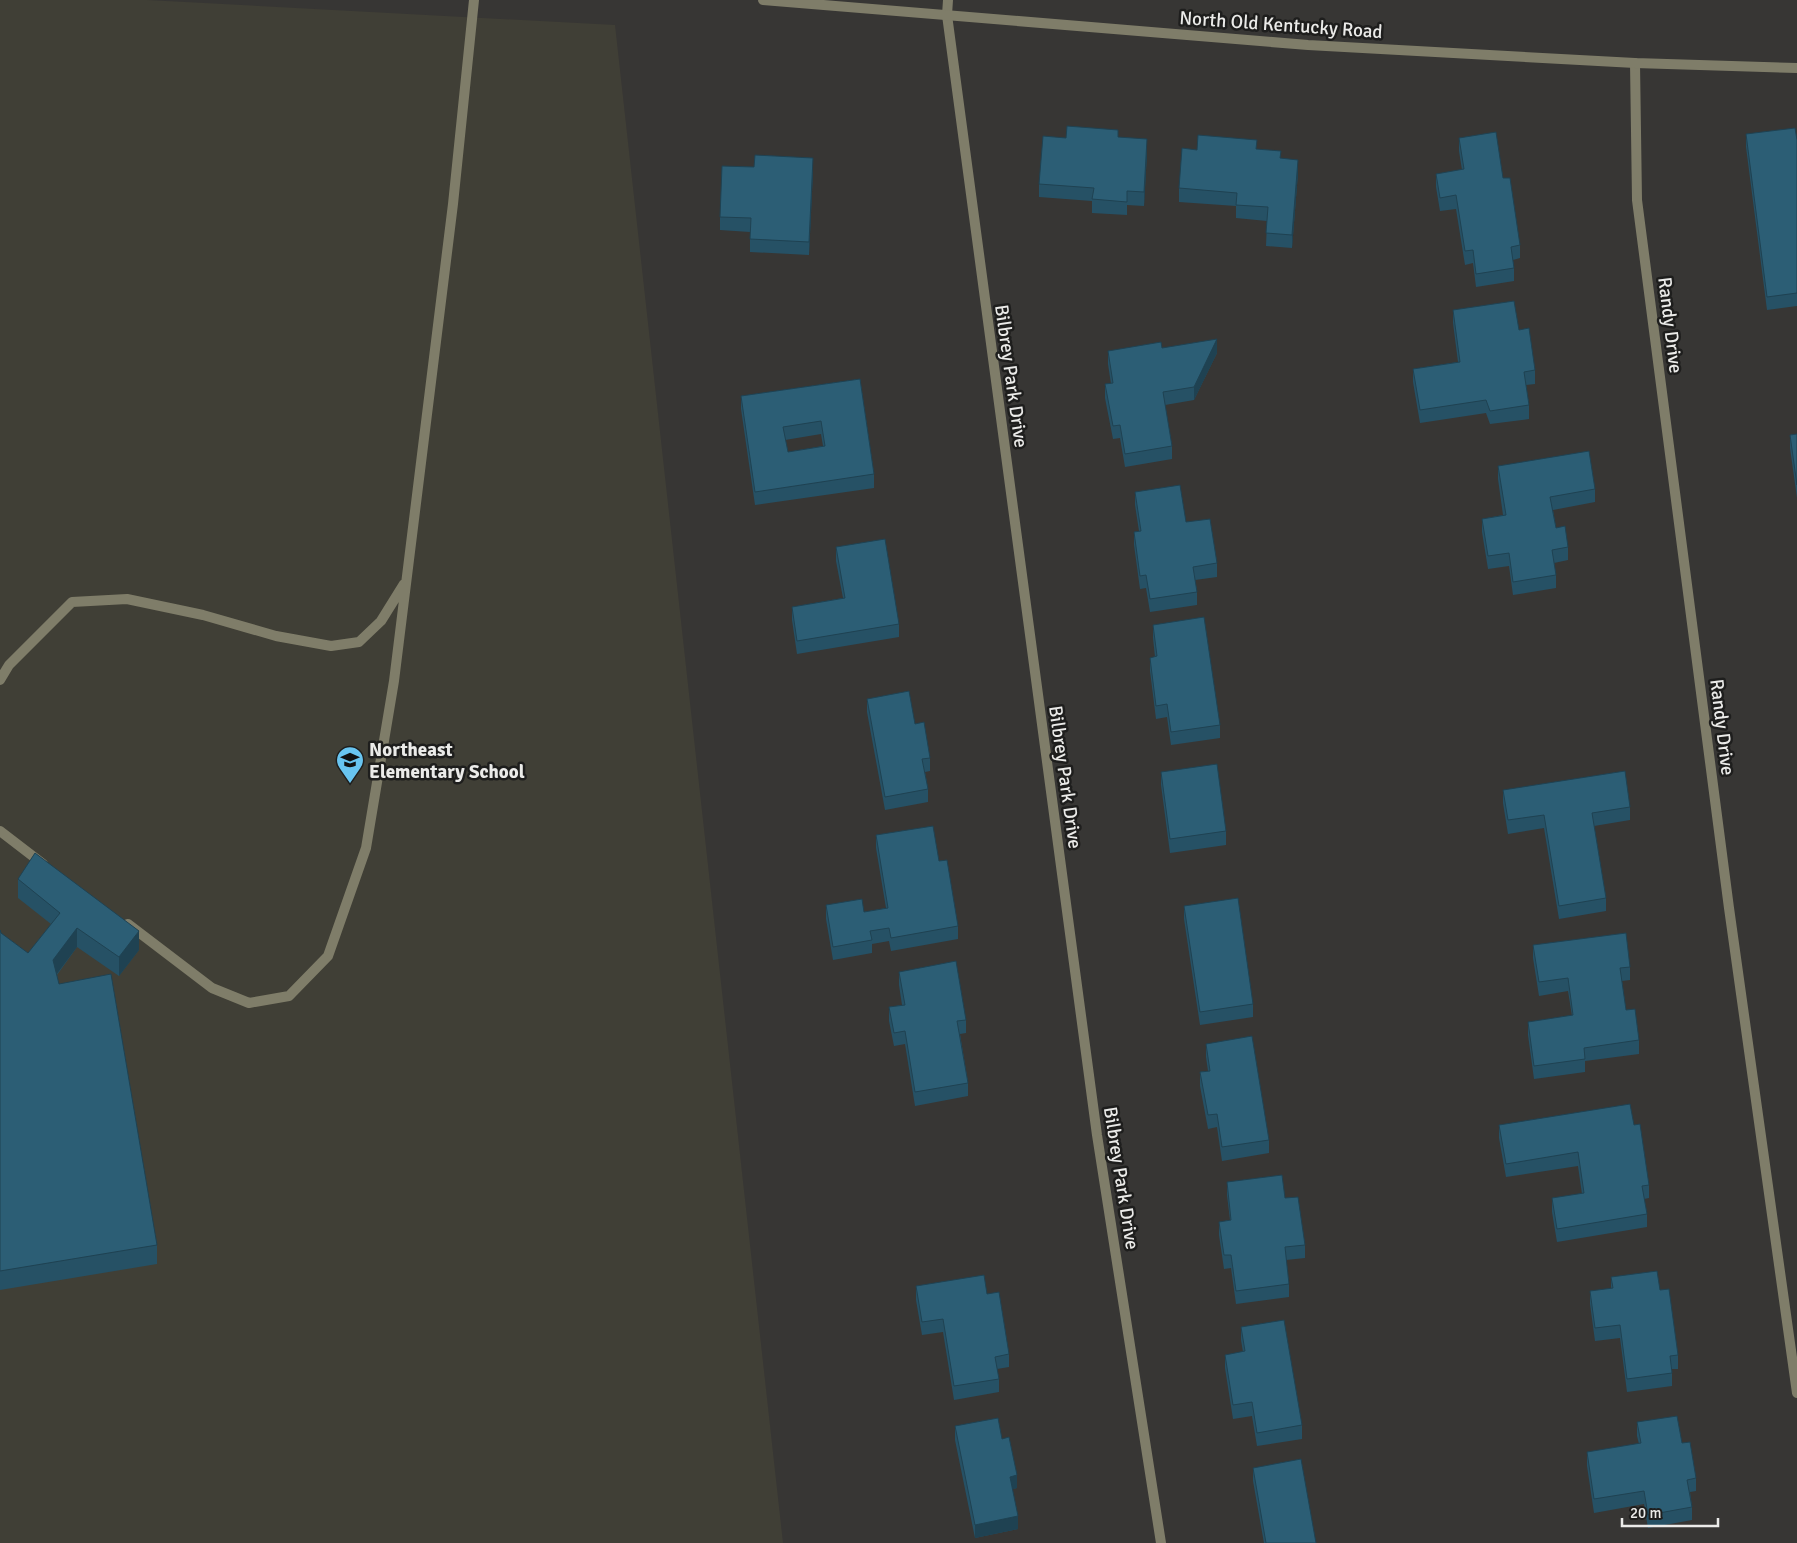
<svg xmlns="http://www.w3.org/2000/svg" width="1797" height="1543" font-family="Signika,sans-serif">
<style>
.built{fill:#403f36}
.lines{fill:none;stroke-linecap:round;stroke-linejoin:round}
.service{stroke:#7f7d69;stroke-width:10}
.minor{stroke:#7f7d69;stroke-width:10}
.tertiary{stroke:#7f7d69;stroke-width:10}
.wall{fill:#265165;fill-rule:evenodd}
.shaded-wall{fill:#1f4252}
.building{fill:#2c5e75;stroke:#1f4252;fill-rule:evenodd}
.labels{text-anchor:middle;stroke-width:5;stroke-linejoin:round;paint-order:stroke}
.street-label{font-size:19px;fill:#ebebe9;stroke:#1e1e1d}
.poi-label{font-size:19px;font-weight:bold;fill:#ebebe9;stroke:#1e1e1d;text-anchor:start}
</style>
<rect width="100%" height="100%" fill="#373634"/>
<path class="built" d="M0,0H147L615,25L783,1543H0Z"/>
<g class="lines">
<path class="service" d="M0,680L9,665L72,602L127,599L203,615L276,636L331,646L359,642L381,621L404,584
M0,831L43,864
M128,924L212,988L249,1003L289,996L328,956L366,848L394,681L453,204L474,0"/>
<path class="minor" d="M948,0L947,15L1097,1135L1161,1543
M1635,63L1637,200L1729,908L1797,1393"/>
<path class="tertiary" d="M763,0L1308,45L1635,63L1797,68"/>
</g>
<path class="wall" d="M1746,134L1797,140V306L1767,310L1746,147Z
M1118,137L1147,153L1144,206L1127,205V215L1092,213V201L1039,197V184L1066,138Z
M1459,138L1503,178L1520,245V258L1513,260L1514,268V281L1476,287L1473,263L1465,265L1456,209L1440,211L1436,187V174L1462,170L1459,151Z
M1257,149L1281,158L1298,173L1292,248L1266,246L1267,221L1236,218V206L1179,202V188L1197,150Z
M813,171L809,255L750,252V232L720,230V217Z
M1453,310L1519,330L1535,370V384L1526,385L1529,405V419L1490,424L1486,413L1420,423L1413,382V369L1458,362L1453,323Z
M1162,348L1217,353L1194,400L1165,405L1172,446V459L1125,467L1120,438L1113,439L1105,398V384H1111L1108,364V351Z
M860,379L874,474V488L755,505L741,409V396ZM821,434L823,446L788,452L785,440Z
M1797,434V498L1790,448V435Z
M1498,466L1595,489V502L1553,510L1556,528L1568,547V560L1554,563L1556,575V588L1513,595L1509,566L1488,569L1482,532V519L1503,515L1498,479Z
M1135,492L1186,522L1217,563V577L1195,580L1197,592V605L1150,612L1146,588L1140,589L1134,545V532L1139,531L1135,505Z
M836,547L899,624V637L797,654L792,620V607L843,598L836,561Z
M1153,625L1220,725V738L1171,745L1167,717L1156,719L1150,671V658L1155,657L1153,638Z
M867,699L915,724L930,758V771L925,772L928,789V802L885,810L867,712Z
M1161,772L1226,831V845L1170,853L1161,785Z
M1503,790L1630,807V820L1594,826L1606,898V911L1559,919L1544,828L1508,834L1503,803Z
M876,835L939,861L958,926V939L891,951L889,941L872,944V953L833,960L826,919V905L864,912L886,908L876,848Z
M18,879L139,950L119,976L77,947L57,975L59,984L157,1245V1264L0,1290V930L1,933L28,953L51,924L18,898Z
M1184,906L1253,1004V1017L1200,1025L1184,919Z
M1533,945L1630,967V980L1622,981L1626,1010L1639,1040V1054L1585,1061V1072L1534,1079L1528,1035V1022L1572,1016L1568,991L1539,996L1533,958Z
M899,972L966,1020V1033L960,1034L968,1083V1096L915,1106L905,1044L894,1046L889,1021V1007L902,1005L899,985Z
M1206,1044L1269,1140V1153L1222,1161L1217,1127L1208,1129L1200,1086V1072L1208,1071L1206,1057Z
M1499,1125H1634L1649,1185V1198L1644,1199L1647,1214V1227L1557,1242L1552,1212V1198L1582,1194L1578,1166L1506,1177L1499,1138Z
M1227,1182L1285,1198L1305,1245V1258L1286,1260L1289,1284V1297L1236,1304L1231,1268L1224,1269L1219,1235V1222L1230,1220L1227,1195Z
M1611,1277L1660,1290L1678,1355V1369H1672V1386L1627,1392L1620,1338L1595,1341L1590,1304V1291L1611,1289Z
M916,1286L987,1294L1009,1354V1367L997,1369L999,1379V1392L954,1400L943,1332L922,1335L916,1300Z
M1241,1327L1302,1425V1439L1257,1446L1252,1416L1233,1419L1225,1368V1355L1243,1352L1241,1340Z
M1637,1422L1682,1443L1696,1478V1491L1690,1492L1692,1507V1520L1648,1528L1644,1504L1594,1513L1587,1466V1452L1639,1444L1637,1436Z
M955,1426L1002,1439L1017,1488L1012,1489L1018,1529L975,1538L955,1440Z
M1253,1468L1316,1543H1264L1253,1481Z"/>
<path class="shaded-wall" d="M1147,139V153L1144,206V192Z
M813,158V171L809,255V242Z
M1298,160V173L1292,248V235Z
M1217,339V353L1194,400V387Z
M77,928V947L53,979V960Z
M139,931V950L119,976V957Z
M1017,1475V1488L1010,1490V1477Z
M1018,1516V1529L975,1538V1525Z"/>
<path class="building" d="M1067,126L1118,130V137L1147,139L1144,192L1127,191V202L1092,199L1094,188L1039,184L1043,136L1066,138Z
M1795,128L1797,140V293L1767,297L1746,134Z
M1496,132L1503,178H1510L1520,245L1511,247L1514,268L1476,274L1473,250L1465,251L1456,195L1440,198L1436,174L1464,169L1459,138Z
M1198,135L1257,140L1256,149L1281,151L1280,158L1298,160L1292,235L1266,233L1268,207L1236,205L1237,193L1179,188L1182,148L1197,150Z
M755,155L813,158L809,242L750,239L751,218L720,217L722,166L754,167Z
M1514,301L1519,330L1529,328L1535,370L1524,372L1529,405L1490,411L1486,400L1420,410L1413,369L1460,362L1453,310Z
M1217,339L1194,387L1163,392L1172,446L1125,454L1120,425L1113,426L1105,384L1113,383L1108,351L1161,342L1162,348Z
M860,379L874,474L755,492L741,396ZM821,421L825,446L788,452L783,427Z
M1797,434V485L1790,435Z
M1589,451L1595,489L1550,497L1556,528L1565,526L1568,547L1552,550L1556,575L1513,582L1509,553L1488,556L1482,519L1506,515L1498,466Z
M1180,485L1186,522L1210,519L1217,563L1193,567L1197,592L1150,599L1146,575L1140,576L1134,532L1141,531L1135,492Z
M885,539L899,624L797,641L792,607L845,598L836,547Z
M1204,617L1220,725L1171,732L1167,704L1156,706L1150,658L1157,656L1153,625Z
M909,691L915,724L924,722L930,758L922,759L928,789L885,797L867,699Z
M1217,764L1226,831L1170,839L1161,772Z
M1625,771L1630,807L1592,813L1606,898L1559,906L1544,815L1508,820L1503,790Z
M933,826L939,861L947,860L958,926L891,938L889,928L870,931L872,940L833,947L826,905L862,899L864,912L888,908L876,835Z
M35,853L139,931L119,957L77,928L53,960L59,984L111,974L157,1245L0,1271V930L1,933L28,953L60,913L18,879Z
M1238,898L1253,1004L1200,1012L1184,906Z
M1626,933L1630,967L1620,968L1626,1010L1635,1009L1639,1040L1584,1048L1585,1059L1534,1066L1528,1022L1573,1015L1568,978L1539,982L1533,945Z
M956,961L966,1020L957,1021L968,1083L915,1092L905,1031L894,1033L889,1007L905,1005L899,972Z
M1252,1036L1269,1140L1222,1147L1217,1114L1208,1115L1200,1072L1210,1071L1206,1044Z
M1630,1104L1634,1125L1640,1124L1649,1185L1642,1186L1647,1214L1557,1229L1552,1198L1584,1193L1578,1152L1506,1164L1499,1125Z
M1282,1175L1285,1198L1298,1197L1305,1245L1285,1247L1289,1284L1236,1291L1231,1255H1224L1219,1222L1231,1220L1227,1182Z
M1657,1271L1660,1290L1669,1289L1678,1355L1670,1356L1672,1373L1627,1379L1620,1325L1595,1328L1590,1291L1613,1288L1611,1277Z
M984,1275L987,1294L999,1292L1009,1354L995,1357L999,1379L954,1386L943,1319L922,1322L916,1286Z
M1284,1320L1302,1425L1257,1433L1252,1402L1233,1405L1225,1355L1245,1351L1241,1327Z
M1677,1416L1682,1443L1690,1442L1696,1478L1687,1480L1692,1507L1648,1515L1644,1491L1594,1499L1587,1452L1641,1443L1637,1422Z
M998,1418L1002,1439L1009,1437L1017,1475L1010,1477L1018,1516L975,1525L955,1426Z
M1301,1459L1316,1543H1266L1253,1468Z"/>
<defs>
<g id="school-pin" transform="scale(1.4375)"><path d="M0 17L-7.5 6A9.5 9.5 0 1 1 7.5 6Z" fill="#68c4f0" stroke="#1e1e1d"/><path d="M0-5L7-2L0 1L-7-2ZM-4 1L0 2.5L4 1V4Q0 6-4 4Z" fill="#111"/></g>
</defs>
<g fill-rule="evenodd">
<use href="#school-pin" x="350" y="760"/>
</g>
<g class="labels">
<g class="street-label">
<text transform="translate(1281 24) rotate(4)" y="7">North Old Kentucky Road</text>
<text transform="translate(1671 325) rotate(83)" y="7">Randy Drive</text>
<text transform="translate(1012 376) rotate(82)" y="7">Bilbrey Park Drive</text>
<text transform="translate(1723 727) rotate(83)" y="7">Randy Drive</text>
<text transform="translate(1066 777) rotate(82)" y="7">Bilbrey Park Drive</text>
<text transform="translate(1122 1178) rotate(81)" y="7">Bilbrey Park Drive</text>
</g>
<g class="poi-label">
<text x="369" y="756">Northeast<tspan x="369" dy="22">Elementary School</tspan></text>
</g>
</g>
<path d="M1622 1518v8h96v-8" fill="none" stroke="#ebebe9" stroke-width="2.5"/>
<text x="1630" y="1518" font-size="15" fill="#ebebe9" stroke="#1e1e1d" stroke-width="4" paint-order="stroke">20 m</text>
</svg>
